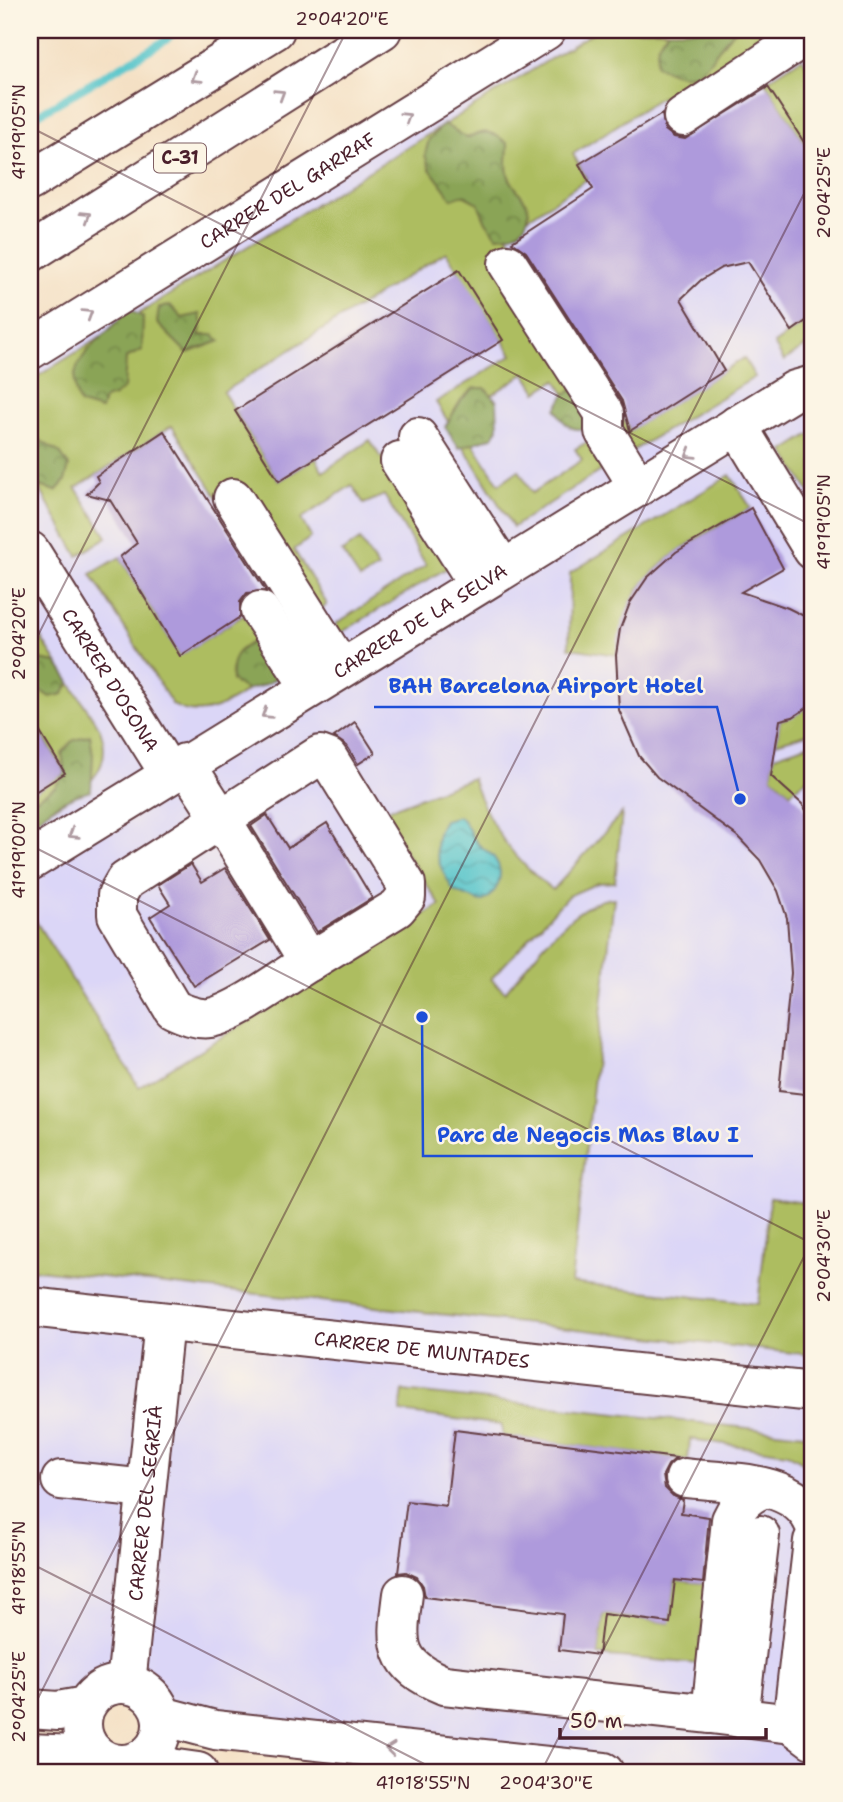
<svg xmlns="http://www.w3.org/2000/svg" width="843" height="1802" font-family="'Shantell Sans',sans-serif">
<style>
.built{fill:#dbd6f7}
.grass{fill:#adbd60;stroke:#7c6e46;stroke-width:2}
.forest{fill:url(#forest-crowns);stroke:#6a6240;stroke-width:2}
.water{fill:url(#water-waves);stroke:#50727b;stroke-width:2}
.lines{fill:none;stroke-linecap:round;stroke-linejoin:round}
.stream{stroke:#57c5cb;stroke-width:8}
.building{fill:#ae9adc}
.minor-casing{stroke:#643c42;stroke-width:42}
.major-casing{stroke:#643c42;stroke-width:42}
.highway-casing{stroke:#643c42;stroke-width:42}
.minor{stroke:#fff;stroke-width:38}
.major{stroke:#fff;stroke-width:38}
.highway{stroke:#fff;stroke-width:38}
.oneway{stroke:#ae9aa0}
.ticks{fill:none;stroke:#4a1f2b;stroke-width:2;stroke-opacity:0.45}
.labels{text-anchor:middle;stroke-width:5;stroke-linejoin:round;paint-order:stroke}
.shield{fill:#fcf5e5;stroke:#7f5f63;stroke-width:2}
.shield-label{font-size:18px;font-weight:bold;fill:#4a1f2b}
.street-label{font-size:19px;fill:#4a1f2b;stroke:#fcf5e5}
.leader{fill:none;stroke:#1d4ed8;stroke-width:2.5}
.callout-dot{fill:#1d4ed8;stroke:#fcf5e5;stroke-width:2.5}
.callout-label{font-size:21px;text-anchor:middle;font-weight:bold;fill:#1d4ed8;stroke:#fcf5e5;stroke-width:5;stroke-linejoin:round;paint-order:stroke}
.neatline{fill:none;stroke:#4a1f2b;stroke-width:2.5}
.ticks-label{font-size:18px;text-anchor:middle;fill:#4a1f2b}
</style>
<defs>
<pattern id="forest-crowns" width="20" height="18" patternUnits="userSpaceOnUse" patternTransform="scale(1.75)"><rect width="20" height="18" fill="#8aa456"/><path d="M2 6a3 3 0 1 1 6 0M12 15a3 3 0 1 1 6 0" fill="none" stroke="#738547"/></pattern>
<pattern id="water-waves" width="16" height="10" patternUnits="userSpaceOnUse" patternTransform="scale(1.75)"><rect width="16" height="10" fill="#57c5cb"/><path d="M0 5q4-4 8 0t8 0" fill="none" stroke="#4a9fa5"/></pattern>
</defs>
<rect width="100%" height="100%" fill="#fcf5e5"/>
<filter id="ink" filterUnits="userSpaceOnUse"><feTurbulence type="fractalNoise" baseFrequency=".0143" numOctaves="2"/><feDisplacementMap in="SourceGraphic" scale="14" xChannelSelector="R" yChannelSelector="G"/><feConvolveMatrix kernelMatrix="1 2 1 2 8 2 1 2 1" color-interpolation-filters="sRGB"/></filter>
<filter id="wash" filterUnits="userSpaceOnUse"><feTurbulence type="fractalNoise" baseFrequency=".00686" numOctaves="4" result="noise"/><feDisplacementMap in="SourceGraphic" scale="28" xChannelSelector="R" yChannelSelector="G"/><feGaussianBlur stdDeviation="1.57" result="paint"/><feColorMatrix in="noise" values="0 0 0 0 0 0 0 0 0 0 0 0 0 0 0 0 0 1.4 0 .05"/><feComposite in="paint" operator="in"/></filter>
<g filter="url(#wash)">
<rect width="100%" height="100%" fill="#f4e0c4"/>
<path class="built" d="M546,30H813V1772H700L194,1717L171,1711L141,1689L108,1686L86,1706L30,1699V350Z"/>
<path class="grass" d="M597,30H780L668,111L661,97L573,154L587,179L506,233L516,249L591,417L583,422L556,380L537,392L525,373L478,404L469,437L499,484L519,470L532,493L582,460L575,449L594,438L611,464L513,527L436,402L512,355L446,252L223,392L279,481L316,458L323,472L370,440L381,458L405,440L447,568L334,637L337,623L426,565L384,495L364,504L352,485L301,519L311,537L294,550L327,604L320,611L218,499L172,426L76,488L107,537L78,556L30,472V381Z
M802,58L813,76V156L765,82Z
M813,316V341L784,361L774,344Z
M744,358L755,377L632,451L616,424L624,419L630,430Z
M809,435H813V498L784,451Z
M730,475L751,508C708,533 655,556 631,602C623,617 621,638 616,655L569,648L570,573Z
M360,540L378,568L360,579L342,552Z
M120,557L180,655L244,615L279,668C249,688 208,729 172,704L91,574Z
M30,621L100,729C119,781 67,797 30,822V795L65,772L30,716Z
M813,699V732L776,743L780,720C794,717 805,711 813,699Z
M813,743V774L790,793L771,776L774,756Z
M472,778C489,826 513,860 553,890L622,813L615,882L598,883L568,896L491,979L505,992C532,961 571,901 614,898L571,1283L758,1304L770,1198L813,1204L812,1355L30,1269V912L139,1087L440,905L379,813Z
M403,1391L813,1435V1468L787,1453L690,1439L688,1460L502,1436V1425L400,1412Z
M675,1580L708,1584L698,1664L598,1655L603,1614L669,1623Z"/>
<path class="forest" d="M668,30H736C707,52 708,95 656,65L658,44Z
M444,124L467,138C485,129 493,131 508,144C508,154 505,168 509,177C517,195 537,204 525,224C519,235 508,235 497,236L486,222L478,203L463,195L452,199L430,169L425,155L429,139Z
M170,305L182,318L200,314L202,326L199,335H214L220,341L187,353L157,323L159,307Z
M128,309L143,317L142,350L126,358L124,388L114,396L104,399L101,410L80,404C58,360 105,340 128,309Z
M474,388H485L497,401L498,428L493,437L459,448L445,427L461,400Z
M576,388L592,427C573,433 565,427 556,409L565,394Z
M38,439L60,453L69,466L65,481L56,491L30,483V443Z
M260,639L284,668C274,684 263,686 246,690L232,681C230,655 237,649 260,639Z
M30,641L39,660L57,663L70,682L63,694L50,697L30,684Z
M90,735L93,755L91,791C65,798 47,807 30,829V803L55,787L65,773L62,753L72,741Z"/>
<path class="water" d="M459,816C468,824 470,836 478,844C483,850 491,852 495,859C506,874 497,895 481,902L454,891C439,867 428,846 444,820Z"/>
<g class="lines">
<path class="stream" d="M30,119L166,40L176,30"/>
</g>
<g id="blocks">
<path class="building" d="M768,87L813,156V316L792,331L748,262L721,268L701,280L681,299L724,371L630,431L622,401L526,252L512,242L593,189L579,164L662,114L665,130L674,137L685,139Z
M459,270L503,340L279,481L235,411Z
M164,431L266,591L247,593L240,602V617L180,656L120,557L137,543L110,500L87,494L99,482L96,476Z
M751,508L783,568L741,592L788,608L806,617L813,627V699L808,707L793,717L780,720L771,776L802,804L813,821V1095L779,1091L791,973L787,918L778,891L760,860L737,836L657,777L639,756L619,710L616,655L620,629L630,603L647,578L676,552Z
M30,716L65,773L30,795Z
M355,722L375,753L358,764L347,746L334,737Z
M267,815L288,848L327,823L372,898L317,932L251,826Z
M191,864L202,882L225,868L270,940L194,986L150,917L170,904L158,885Z
M455,1430L676,1458L668,1465L663,1475L665,1488L673,1496L683,1500L681,1513L709,1517L703,1583L675,1580L670,1623L603,1614L598,1655L559,1650L563,1614L425,1597L423,1586L417,1577L406,1572L398,1573L407,1501L446,1506Z"/>
</g>
</g>
<g filter="url(#ink)">
<use href="#blocks" fill-opacity="0" stroke="#643c42" stroke-width="2"/>
<g class="lines">
<g class="minor-casing">
<g id="minor">
<path d="M683,117L813,31"/>
<path d="M508,264L604,413V431L638,486"/>
<path id="s1" d="M30,350L546,30"/>
<path d="M737,425L813,550"/>
<path d="M418,437L503,569"/>
<path d="M400,461L478,584"/>
<path d="M233,498L341,668"/>
<path id="s2" d="M30,551L169,773"/>
<path d="M260,611L310,687"/>
<path d="M320,755L328,758L406,884V897L397,908L309,962L221,819Z"/>
<path d="M185,763L221,819L125,881L117,895V915L173,1009C184,1014 197,1020 210,1018C237,1013 284,977 309,962"/>
<path id="s3" d="M30,861L795,390L813,385"/>
<path id="s4" d="M30,1307L813,1392"/>
<path d="M685,1478C726,1483 795,1479 813,1522"/>
<path d="M61,1480L146,1489"/>
<path d="M765,1488C748,1494 739,1503 731,1520L711,1714L792,1724"/>
<path d="M403,1594C397,1642 392,1664 444,1685L711,1714"/>
<path id="s5" d="M126,1684L164,1322"/>
<path d="M739,1718L760,1535"/>
<path d="M812,1739L792,1724L813,1541"/>
</g>
</g>
<g class="major-casing">
<path id="major" d="M82 1724a40 40 0 1 1 80 0a40 40 0 1 1-80 0Z
M30,1709L58,1711L86,1706
M162,1716L215,1730L604,1772
M30,1753L96,1756
M134,1763L198,1772"/>
</g>
<g class="highway-casing">
<path id="highway" d="M30,181L275,30
M30,253L382,30"/>
</g>
<use href="#minor" class="minor"/>
<use href="#major" class="major"/>
<use href="#highway" class="highway"/>
</g>
<defs><path id="oneway-chevron" d="M-2-3.5L2.5 0L-2 3.5" fill="none" stroke-width="1.6" stroke-linecap="round" stroke-linejoin="round" transform="scale(1.75)"/></defs>
<g class="oneway">
<use href="#oneway-chevron" transform="translate(196 78) rotate(148)"/>
<use href="#oneway-chevron" transform="translate(280 94) rotate(-32)"/>
<use href="#oneway-chevron" transform="translate(406 117) rotate(-32)"/>
<use href="#oneway-chevron" transform="translate(87 216) rotate(-32)"/>
<use href="#oneway-chevron" transform="translate(88 314) rotate(-32)"/>
<use href="#oneway-chevron" transform="translate(690 454) rotate(148)"/>
<use href="#oneway-chevron" transform="translate(266 714) rotate(148)"/>
<use href="#oneway-chevron" transform="translate(73 834) rotate(148)"/>
<use href="#oneway-chevron" transform="translate(390 1749) rotate(-174)"/>
</g>
</g>
<path class="ticks" d="M30,127L813,526M30,651L347,30M30,845L813,1244M30,1563L440,1772M30,1714L813,176M541,1772L813,1239"/>
<g class="labels">
<rect class="shield" x="154" y="143.5" width="52" height="29" rx="5"/>
<g class="shield-label">
<text x="180" y="164">C-31</text>
</g>
<g class="street-label">
<text dy="7" stroke="none"><textPath href="#s1" startOffset="303">CARRER DEL GARRAF</textPath></text>
<text dy="7" stroke="none"><textPath href="#s3" startOffset="458">CARRER DE LA SELVA</textPath></text>
<text dy="7" stroke="none"><textPath href="#s2" startOffset="152">CARRER D'OSONA</textPath></text>
<text dy="7" stroke="none"><textPath href="#s4" startOffset="394">CARRER DE MUNTADES</textPath></text>
<text dy="7" stroke="none"><textPath href="#s5" startOffset="182">CARRER DEL SEGRIÀ</textPath></text>
</g>
</g>
<path class="leader" d="M740 799L717 707H374M422 1017L423 1156H753"/>
<g class="callout-dot">
<circle cx="740" cy="799" r="7"/>
<circle cx="422" cy="1017" r="7"/>
</g>
<g class="callout-label">
<text x="546" y="693">BAH Barcelona Airport Hotel</text>
<text x="588" y="1142">Parc de Negocis Mas Blau I</text>
</g>
<rect width="843" height="1802" fill="none" stroke="#fcf5e5" stroke-width="77"/>
<path d="M560 1728v10h206v-10" fill="none" stroke="#4a1f2b" stroke-width="3.5"/>
<text x="570" y="1728" font-size="21" fill="#4a1f2b" stroke="#fcf5e5" stroke-width="5" paint-order="stroke">50 m</text>
<rect x="38" y="38" width="766" height="1726" class="neatline"/>
<g class="ticks-label">
<text x="342" y="25">2°04'20"E</text>
<text transform="translate(19 132) rotate(-90)" y="6">41°19'05"N</text>
<text transform="translate(824 193) rotate(-90)" y="6">2°04'25"E</text>
<text transform="translate(824 522) rotate(-90)" y="6">41°19'05"N</text>
<text transform="translate(19 634) rotate(-90)" y="6">2°04'20"E</text>
<text transform="translate(19 850) rotate(-90)" y="6">41°19'00"N</text>
<text transform="translate(824 1256) rotate(-90)" y="6">2°04'30"E</text>
<text transform="translate(19 1568) rotate(-90)" y="6">41°18'55"N</text>
<text transform="translate(19 1697) rotate(-90)" y="6">2°04'25"E</text>
<text x="423" y="1789">41°18'55"N</text>
<text x="546" y="1789">2°04'30"E</text>
</g>
</svg>
